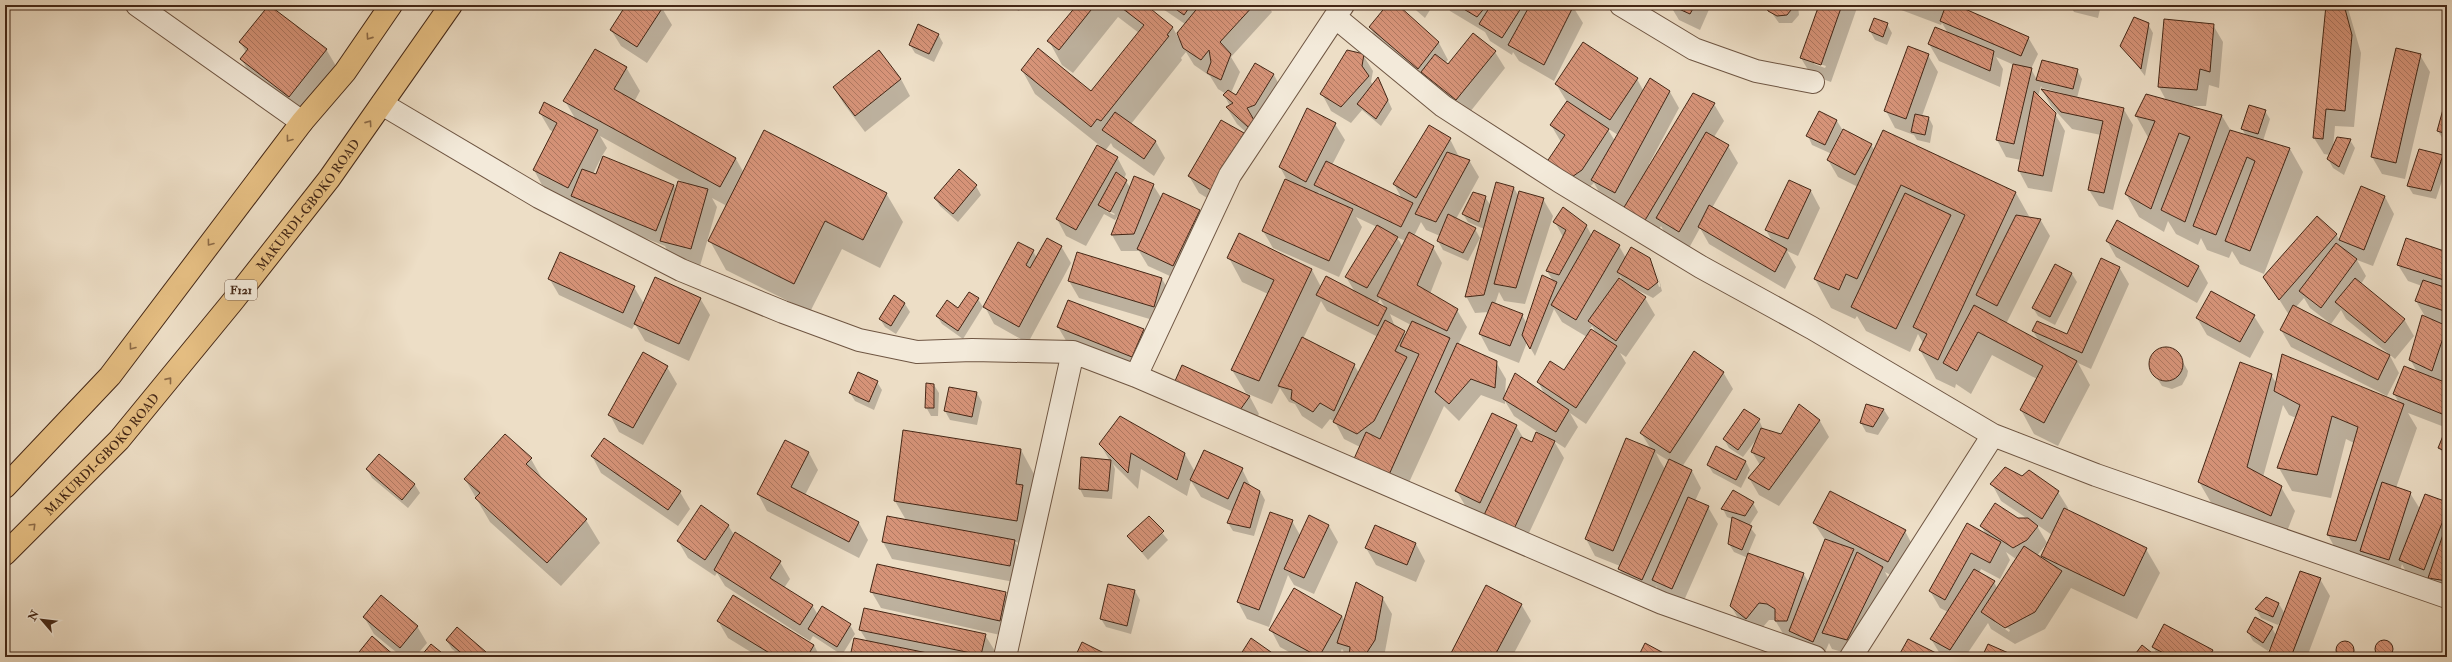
<svg xmlns="http://www.w3.org/2000/svg" width="2452" height="662" font-family="'IM FELL Double Pica',serif">
<style>
.shadow{fill:#0003;fill-rule:evenodd}
.building{fill:url(#building-back-hatch);stroke:#442716}
.lines{fill:none;stroke-linecap:round;stroke-linejoin:round}
.street-casing{stroke:#6e5542;stroke-width:24}
.primary-casing{stroke:#442716;stroke-width:24}
.street{stroke:#f3eada;stroke-width:22}
.primary{stroke:#e6bf83;stroke-width:22}
.oneway{stroke:#8d6b47}
.labels{text-anchor:middle;stroke-width:4;stroke-linejoin:round;paint-order:stroke}
.shield{fill:#f3eada;stroke:#786251;stroke-width:1}
.shield-label{font-size:12px;font-weight:bold;fill:#442716}
.street-label{font-size:13px;fill:#442716;stroke:#f3eada}
</style>
<defs>
<pattern id="building-back-hatch" width="6" height="6" patternUnits="userSpaceOnUse"><rect width="6" height="6" fill="#d69378"/><path d="M-1 5l2 2M0 0l6 6M5-1l2 2" fill="none" stroke="#af7861"/></pattern>
</defs>
<rect width="100%" height="100%" fill="#eddec6"/>
<filter id="stains"><feTurbulence type="fractalNoise" baseFrequency=".005" numOctaves="4"/><feColorMatrix values="0 0 0 0 .2 0 0 0 0 .09 0 0 0 0 .02 0 0 0 .5 -.17"/></filter>
<radialGradient id="worn" r=".72"><stop offset=".6" stop-color="#630" stop-opacity="0"/><stop offset="1" stop-color="#630" stop-opacity=".3"/></radialGradient>
<path class="shadow" d="M627,5H658L662,8L672,25L647,63L621,46L611,30Z
M1007,5H1022L1019,11Z
M1078,5H1144L1173,28L1179,39L1185,24L1157,5H1268L1272,12L1231,57L1240,72L1231,93L1237,97L1255,65L1274,75L1283,92L1258,143L1237,124L1227,108L1230,106L1224,95L1226,94L1218,89L1210,76L1194,65L1186,52L1181,58L1182,60L1131,124L1156,142L1165,158L1154,176L1113,147L1111,143L1105,151L1117,157L1126,174L1124,179L1131,188L1153,185L1162,199L1199,211L1209,228L1183,282L1148,266L1139,251H1121L1112,235L1122,210L1115,220L1104,214L1086,246L1066,236L1057,219L1104,149L1035,94L1022,70L1091,92L1139,33L1118,17L1073,73L1062,65L1049,41ZM1106,209L1115,214L1114,215L1106,211Z
M1389,5H1397L1439,43L1448,60L1445,63L1448,66L1495,52L1505,68L1466,117L1380,44L1370,27Z
M1410,5H1433L1425,18Z
M1447,5H1572L1583,23L1554,81L1519,61L1513,52L1512,55L1490,41L1485,32L1450,11Z
M1670,5H1711L1700,30L1679,20Z
M1766,5H1798L1799,15L1792,23H1779Z
M1820,5H1858L1831,82L1811,75L1801,58ZM1814,62L1826,66L1825,68L1814,64Z
M1888,5H1953L2028,37L2038,54L2031,69L2037,80L2077,70L2082,79L2077,98L2123,108L2133,125L2113,210L2099,206L2089,190L2101,135L2072,129L2051,106L2043,91L2065,96V94L2042,88L2041,86L2038,96L2055,114L2065,131L2052,192L2028,188L2019,171L2021,160L2006,157L1997,140L2014,65L1996,57L2003,69L2000,87L1939,61L1929,44L1948,33L1942,23L1941,25Z
M2070,5H2101L2098,18L2074,12Z
M2327,5H2347L2361,53L2354,127L2335,126L2333,148L2350,140L2355,148L2344,175L2333,168L2328,159L2330,155L2324,154L2314,138Z
M2165,21L2213,25L2223,42L2219,88L2209,85L2206,106H2186L2222,116L2231,131L2246,136L2242,129L2265,111L2270,119L2263,141L2290,149L2303,172L2264,274L2240,264L2232,251L2229,258L2207,250L2201,238L2198,245L2176,234L2168,221L2164,232L2139,217L2126,194L2149,139L2136,116L2166,100L2159,87Z
M1887,24L1892,33L1887,45L1875,40L1870,31Z
M2148,24L2153,33L2145,76L2122,46Z
M938,34L943,43L934,62L915,53L910,45Z
M240,42L326,49L336,66L299,113L251,75L241,59L246,52Z
M879,52L901,79L910,96L865,132L844,104L834,88Z
M1363,55L1373,71L1371,82L1373,85L1382,87L1392,109L1381,126L1362,110L1351,123L1331,111L1322,94Z
M1928,55L1938,72L1922,116L1929,118L1933,126L1930,143L1917,140L1914,135L1895,128L1886,111Z
M2420,55L2430,72L2405,179L2382,174L2372,157Z
M626,67L640,91L634,102L736,159L744,173L886,193L903,222L880,268L842,249L810,312L726,270L710,241L727,206L712,198L717,207L700,266L671,258L665,246L582,213L577,204L543,187L534,170L554,132L550,130L540,113L576,120L565,101ZM600,136L685,183L676,190L674,186L602,156L607,148ZM602,156L596,175L593,174Z
M1637,79L1643,90L1670,92L1679,108L1649,164L1651,165L1714,104L1724,121L1714,137L1728,146L1738,163L1712,208L1773,243L1766,230L1789,181L1811,191L1820,208L1798,256L1787,251L1796,267L1785,289L1709,244L1700,228L1689,248L1666,235L1661,226L1654,238L1602,197L1594,183L1579,196L1557,180L1561,142L1551,125L1567,102L1556,84ZM1607,128L1618,135L1615,141Z
M2447,99V146L2438,131Z
M1819,112L1837,121L1842,129L1833,148L1834,149L1871,145L1875,151L1884,131L2016,193L2030,218L2040,219L2050,236L2006,324L2039,341L2033,331L2068,336L2119,267L2129,284L2091,369L2078,363L2090,385L2058,446L2034,434L2021,410L2037,379L1992,355L1971,394L1956,384L1955,388L1936,379L1920,350L1923,343L1918,334L1910,352L1866,331L1857,316L1855,319L1831,308L1815,279L1858,187L1838,177L1828,160L1832,154L1812,145L1808,136Z
M1335,124L1345,140L1332,165L1402,199L1394,184L1429,126L1450,139L1459,157L1469,160L1479,177L1456,219L1475,229L1480,238L1468,261L1443,250L1438,241L1440,236L1426,230L1421,222L1414,236L1433,247L1442,263L1430,294L1457,310L1467,327L1458,345L1496,362L1506,379L1505,396L1545,395L1538,382L1565,371L1587,337L1562,322L1554,309L1535,356L1527,342L1519,363L1489,351L1480,334L1489,312L1475,313L1466,296L1484,229L1468,222L1463,214L1485,197L1491,206L1514,188L1519,197L1543,199L1553,216L1525,304L1504,301L1499,292L1495,304L1522,315L1527,324L1553,281L1547,271L1563,237L1555,222L1586,225L1592,236L1619,246L1626,258L1650,259L1659,287L1661,286L1655,267L1662,291L1653,298L1624,283L1645,298L1655,315L1626,357L1620,353L1626,363L1586,424L1570,413L1578,427L1565,448L1554,441L1564,458L1523,546L1466,507L1456,490L1516,426L1524,439L1533,443L1547,438L1514,416L1505,401V404L1481,395L1459,421L1444,406L1401,500L1360,447L1344,439L1335,422L1330,419L1322,429L1302,416L1295,404L1289,402L1280,388L1272,404L1246,393L1232,370L1268,294L1242,282L1229,258L1312,270L1321,287L1355,292L1346,277L1377,227L1356,217L1362,227L1339,277L1273,248L1263,231L1288,182L1280,167ZM1319,192L1322,197L1317,195ZM1396,237L1406,241L1403,248L1400,242ZM1620,276L1624,283L1619,279ZM1380,299L1383,304L1385,307L1377,304ZM1321,301L1327,311L1378,337L1359,373L1354,365L1303,339ZM1390,314L1411,325L1406,335L1395,327ZM1592,326L1596,333L1590,329Z
M1243,134L1253,151L1220,206L1199,193L1189,176Z
M2443,156L2447,166L2436,199L2413,194L2408,186Z
M959,171L976,186L981,195L958,222L940,206L935,198Z
M2447,186V197L2445,194Z
M2361,187L2385,197L2394,214L2373,266L2357,260L2366,276L2361,284L2404,319L2414,336L2395,359L2346,319L2341,310L2331,324L2310,308L2304,298L2296,307L2390,356L2399,373L2387,396L2291,347L2281,330L2289,315L2265,277L2336,234L2340,241Z
M2107,241L2199,267L2208,283L2197,303L2116,257Z
M1061,246L1071,263L1028,343L994,324L985,307L1033,251L1037,258Z
M2447,253V372L2443,382L2447,384V428L2408,413L2417,428L2396,488L2410,493L2420,509L2447,504V596L2409,577L2402,564L2398,577L2341,559L2328,535L2354,443L2346,439L2331,498L2292,491L2279,468L2296,418L2289,415L2283,405L2263,477L2281,487L2295,511L2284,539L2213,506L2199,482L2271,375L2277,384L2399,403L2394,394L2405,367L2417,372L2410,359L2426,318L2416,301L2422,286L2408,281L2398,265Z
M1077,254L1162,279L1172,296L1163,323L1079,298L1069,281Z
M2055,265L2072,274L2077,282L2055,325L2038,316L2033,308Z
M549,278L634,287L644,304L700,298L710,315L689,361L645,341L635,324L632,329L559,295Z
M894,296L905,304L910,312L896,334L885,327L880,319Z
M978,299L983,307L963,339L942,324L937,316L959,309Z
M2254,316L2264,332L2250,358L2207,335L2197,318Z
M1058,327L1143,330L1153,347L1142,373L1068,344Z
M2163,348L2177,352L2188,371L2187,376L2182,385L2172,389L2162,386L2151,369V358Z
M667,367L677,384L643,445L619,432L610,415Z
M1182,367L1250,397L1259,414L1249,426Z
M1723,372L1733,389L1682,467L1692,471L1701,488L1695,501L1708,507L1718,524L1682,605L1663,597L1656,586L1651,596L1629,585L1619,569L1620,566L1595,556L1586,539L1651,449L1641,433ZM1656,453L1669,461L1665,469L1660,461Z
M877,382L882,390L874,410L855,401L850,393Z
M934,385L939,393L938,416H931L926,407Z
M949,388L977,393L982,402L977,425L950,420L945,411Z
M1866,405L1884,410L1889,418L1878,435L1866,432L1861,423Z
M1799,406L1820,421L1829,437L1779,506L1759,495L1749,478L1760,465L1752,452L1758,437L1743,457L1729,448L1724,439L1759,420L1763,429L1781,435Z
M2447,429V458L2439,448Z
M785,441L809,453L818,470L805,495L859,523L868,540L859,558L767,511L758,494Z
M1100,444L1185,454L1195,472L1242,469L1251,487L1260,491L1265,500L1254,536L1233,531L1228,523L1233,512L1201,497L1191,481L1187,496L1141,469L1138,489L1113,464L1115,469L1112,499L1084,497L1080,489L1110,461Z
M1021,450L1034,474L1030,500V545L1015,542L1024,558L1019,583L892,559L883,542L888,517L906,520L895,501Z
M379,455L415,485L420,493L408,508L372,478L367,469Z
M592,456L680,492L690,509L678,526L601,473Z
M531,459L544,482L586,520L600,543L561,586L490,522L465,479Z
M1746,462L1750,470L1741,488L1713,473L1708,465Z
M2023,477L2058,492L2068,508L2067,511L2146,549L2160,573L2137,619L2071,588L2045,629L2015,644L1991,629L1988,623L1965,657H1942L1931,639L1948,612L1940,608L1930,591L1987,536L1981,526L2028,519L2001,501L1992,484ZM2036,524L2052,535L2042,556L2044,561L2037,556L2047,543ZM2006,552L2016,559L1997,588L1994,582L1979,573L1981,569L2000,579L2010,560ZM1995,620L2010,630L2009,632L1995,622Z
M1753,503L1758,512L1749,526L1756,535L1748,554L1803,573L1809,583L1825,540L1814,523L1905,531L1914,548L1898,579L1885,572L1892,585L1856,656L1832,649L1829,643L1823,657L1800,648L1794,637H1785L1775,620H1769L1756,635L1741,623L1731,606L1748,558L1734,552L1729,544L1732,519L1727,517L1723,509Z
M1149,517L1168,540L1148,560L1128,536Z
M1292,521L1300,535L1329,526L1338,542L1314,594L1294,585L1288,575L1269,627L1247,619L1238,602Z
M728,525L734,535L780,562L790,579L784,588L812,605L818,615L822,608L850,625L855,634L842,655L813,636L810,641L725,586L717,573L715,576L688,558L678,541Z
M1416,544L1425,561L1416,582L1376,565L1366,548Z
M2320,579L2330,596L2307,657H2273L2270,652L2272,644L2268,651L2253,641L2248,632L2272,628L2276,635L2285,614L2278,625L2261,618L2256,609L2279,604L2285,614Z
M1109,585L1135,591L1140,600L1131,634L1106,627L1101,619Z
M871,591L1005,593L1015,610L1009,637L881,608Z
M1382,597L1392,614L1384,657H1347L1342,649L1338,657H1298L1280,647L1271,630L1342,616L1345,622Z
M1521,604L1531,621L1512,657H1450Z
M364,617L417,626L427,643L415,657H402L374,634Z
M718,621L814,645L820,657H759L728,638Z
M860,630L985,635L995,651L994,657H851L867,641Z
M447,641L485,652L488,657H462L452,649Z
M2343,642H2349L2359,657H2339L2338,646Z
M2385,642L2389,644L2396,657H2379L2376,649L2378,644Z
M2153,647L2212,650L2216,657H2159Z"/>
<path class="building" d="M269,5L327,49L289,97L240,59L248,49L239,42Z
M626,5H660L663,7L637,47L610,30Z
M1077,5H1095L1059,50L1047,41Z
M1118,5H1146L1173,27L1167,35L1169,36L1101,121L1097,119L1091,127L1021,70L1038,48L1091,91L1144,25Z
M1170,5H1191L1184,15Z
M1200,5H1254L1220,42L1231,54L1221,80L1207,73L1211,62L1209,50L1201,60L1183,48L1177,33Z
M1387,5H1398L1439,42L1418,69L1369,27Z
M1457,5H1487L1477,17Z
M1491,5H1523L1502,38L1479,24Z
M1530,5H1574L1544,65L1508,45Z
M1670,5H1695L1690,14Z
M1765,5H1795L1787,15L1777,16L1768,11Z
M1819,5H1842L1821,65L1800,58Z
M1946,5H1956L2029,37L2021,56L1940,21Z
M2326,5H2344L2352,35L2345,111L2326,109L2323,139L2313,138Z
M2134,17L2149,23L2141,69L2120,46Z
M1874,18L1888,23L1883,37L1869,31Z
M2164,19L2214,24L2210,72L2200,69L2197,90L2158,87Z
M918,24L939,34L929,54L909,45Z
M1935,27L1994,51L1990,71L1928,44Z
M1473,33L1496,51L1456,100L1421,72L1435,54L1448,64Z
M1583,42L1638,78L1610,120L1555,84Z
M1908,46L1929,54L1906,119L1884,111Z
M2396,48L2421,54L2396,163L2371,157Z
M595,49L627,67L614,89L736,158L720,187L563,101Z
M879,50L901,79L855,116L833,87Z
M1347,50L1364,54L1362,66L1369,76L1341,107L1320,94Z
M2042,60L2078,69L2073,89L2036,80Z
M1255,63L1274,74L1255,105L1247,108L1254,120L1248,127L1226,107L1233,103L1223,95L1228,90L1236,95Z
M2013,64L2032,68L2014,144L1996,140Z
M1378,77L1388,100L1376,119L1357,104Z
M1650,78L1670,91L1615,193L1591,180Z
M2041,89L2124,108L2104,193L2088,190L2103,121L2061,112Z
M2034,91L2056,113L2043,176L2018,171Z
M1693,93L1715,103L1644,222L1623,209Z
M2146,94L2222,115L2185,222L2161,210L2190,137L2179,133L2151,209L2125,194L2155,121L2135,116Z
M2447,95V134L2437,131Z
M1567,101L1609,129L1582,170L1569,179L1546,163L1565,135L1550,125Z
M544,102L598,130L568,188L533,170L557,123L539,113Z
M2249,105L2266,110L2258,134L2241,129Z
M1307,108L1336,123L1306,182L1279,167Z
M1819,111L1837,120L1825,145L1806,136Z
M1115,112L1156,141L1144,159L1102,130Z
M1915,114L1929,117L1925,135L1911,132Z
M1221,120L1244,133L1211,190L1188,176Z
M1429,125L1451,138L1416,198L1393,184Z
M1843,129L1872,144L1855,175L1827,160Z
M764,130L887,193L863,240L825,221L794,284L708,241Z
M1883,130L2016,192L1938,360L1919,350L1927,334L1913,327L1965,215L1901,185L1857,279L1846,274L1839,290L1814,279Z
M2230,130L2290,148L2250,251L2225,241L2255,161L2247,157L2216,235L2193,226Z
M1706,132L1729,145L1679,232L1656,218Z
M2337,137L2351,139L2339,167L2327,159Z
M1097,145L1118,157L1076,230L1056,219Z
M2419,149L2443,155L2431,191L2407,186Z
M1447,152L1470,160L1436,222L1415,214Z
M603,156L674,185L656,231L571,196L582,169L596,174Z
M1326,161L1413,203L1401,227L1314,185Z
M959,169L977,185L953,214L934,198Z
M1116,172L1127,180L1110,212L1098,205Z
M1134,176L1154,184L1134,234L1111,235Z
M1285,179L1353,209L1329,261L1262,231Z
M1789,180L1811,190L1788,239L1765,230Z
M678,181L708,189L691,249L660,241Z
M1496,182L1514,187L1484,295L1465,297Z
M2361,186L2385,196L2364,250L2339,240Z
M1519,191L1544,198L1516,288L1494,284Z
M1473,192L1486,196L1479,222L1462,214Z
M1163,193L1200,210L1173,266L1137,249Z
M1905,193L1951,215L1896,329L1851,307Z
M1709,205L1787,249L1775,272L1698,227Z
M1563,207L1587,225L1559,275L1546,271L1566,230L1553,222Z
M1448,214L1476,228L1463,253L1437,241Z
M2016,215L2041,219L1997,306L1976,295Z
M2317,216L2337,234L2279,300L2263,277Z
M2117,220L2199,266L2188,287L2106,241Z
M1377,225L1398,237L1367,288L1345,277Z
M1594,230L1620,245L1576,320L1551,305Z
M1409,232L1434,246L1417,285L1458,309L1447,331L1377,296Z
M1239,233L1312,269L1259,381L1231,370L1274,280L1227,258Z
M1047,238L1062,246L1019,327L983,307L1018,242L1034,250L1026,265L1030,268Z
M2406,238L2447,252V281L2397,265Z
M2336,243L2357,259L2321,308L2299,291Z
M1631,247L1650,258L1658,282L1648,290L1617,272Z
M560,252L635,286L623,313L548,279Z
M1077,252L1162,278L1154,307L1068,281Z
M2101,258L2120,267L2082,353L2032,331L2037,321L2067,334Z
M2055,264L2072,273L2050,317L2032,308Z
M1542,275L1557,282L1530,349L1522,335Z
M1326,276L1387,308L1378,326L1316,295Z
M655,277L701,298L679,344L634,324Z
M1619,278L1646,297L1616,341L1588,321Z
M2355,278L2405,319L2385,343L2335,302Z
M2423,280L2447,288V312L2415,301Z
M2211,291L2255,315L2240,342L2196,318Z
M969,292L979,298L958,331L936,316L947,300L958,308Z
M894,295L905,303L891,326L879,319Z
M1068,300L1144,329L1132,357L1057,327Z
M1492,302L1523,314L1510,346L1479,334Z
M1974,305L2077,361L2044,423L2020,410L2043,366L1978,332L1957,371L1943,363Z
M2293,305L2390,355L2378,380L2280,330Z
M2422,315L2447,326L2432,371L2409,360Z
M1385,320L1405,331L1395,351L1407,357L1374,421L1357,434L1333,422Z
M1412,321L1450,338L1388,477L1353,461L1366,432L1380,439L1419,354L1400,346Z
M1591,329L1617,346L1576,408L1537,382L1550,361L1564,370Z
M1302,337L1355,364L1334,411L1320,403L1313,412L1291,399L1292,390L1278,386Z
M1457,343L1497,361L1495,388L1471,379L1449,404L1435,392Z
M2149 364a17 17 0 1 1 34 0a17 17 0 1 1-34 0Z
M1694,351L1724,372L1670,453L1640,433Z
M643,352L668,366L633,428L608,415Z
M2282,354L2404,404L2356,541L2327,535L2358,427L2332,416L2317,475L2277,468L2300,405L2274,391Z
M2240,362L2272,374L2247,467L2282,486L2271,516L2198,482Z
M1182,365L1250,396L1240,410L1175,381Z
M2404,366L2447,383V416L2393,394Z
M858,372L878,381L869,402L849,393Z
M1515,373L1569,410L1556,432L1503,399Z
M926,383L934,384V408H925Z
M949,387L977,392L972,417L944,411Z
M1799,404L1820,420L1769,490L1748,478L1765,458L1751,452L1761,428L1781,434Z
M1866,404L1884,409L1873,427L1860,423Z
M1744,409L1760,419L1738,450L1723,439Z
M1492,413L1517,425L1480,503L1455,491Z
M1120,416L1185,453L1177,480L1131,453L1128,473L1099,444Z
M2447,426V452L2438,448Z
M903,430L1021,449L1016,484L1023,485L1017,521L894,501Z
M1536,432L1555,441L1514,529L1484,515L1521,437L1532,442Z
M505,434L532,458L526,464L587,519L547,563L475,498L480,493L464,479Z
M604,438L681,491L668,510L591,456Z
M1626,438L1655,450L1613,551L1585,539Z
M785,440L809,452L791,487L859,522L849,542L757,494Z
M1716,446L1746,461L1736,480L1707,465Z
M1204,450L1243,468L1228,499L1190,480Z
M379,454L415,484L402,500L366,469Z
M1081,457L1111,460L1108,491L1079,489Z
M1669,459L1692,470L1642,580L1618,569Z
M2005,467L2022,476L2029,470L2059,491L2042,519L1990,484Z
M1244,482L1260,491L1250,528L1227,523Z
M2382,482L2411,492L2389,560L2360,551Z
M1733,490L1754,502L1745,516L1721,509Z
M1830,491L1906,530L1888,562L1813,523Z
M2425,494L2447,502V510L2424,570L2399,560Z
M1688,497L1709,506L1672,589L1652,580Z
M1995,503L2018,518H2028L2038,526L2027,540L2013,548L1980,526Z
M701,505L729,525L705,560L677,541Z
M2064,508L2147,548L2124,596L2041,556Z
M1270,512L1293,520L1259,610L1237,602Z
M1309,515L1329,525L1304,578L1284,569Z
M887,516L1015,540L1010,566L882,542Z
M1149,516L1164,531L1142,552L1127,536Z
M1732,517L1752,526L1742,550L1728,544Z
M1967,523L2001,542L1990,563L1971,553L1945,600L1929,591Z
M2447,523V581L2428,578Z
M1375,525L1416,543L1407,565L1365,548Z
M735,532L781,561L770,578L813,605L800,625L714,570Z
M1825,539L1854,549L1813,642L1789,631Z
M2024,546L2062,571L2035,612L2005,628L1981,612Z
M1857,552L1883,567L1847,640L1822,633Z
M1748,553L1804,573L1787,621H1775V609L1767,604L1759,603L1746,619L1730,606Z
M877,564L1006,592L1000,621L870,592Z
M1974,569L1995,581L1950,650L1930,639Z
M2300,571L2321,578L2291,657H2280L2269,652Z
M1356,582L1383,597L1375,640L1364,657H1349L1350,647L1337,643Z
M1108,584L1135,590L1127,626L1100,619Z
M1486,585L1522,604L1494,657H1449Z
M1294,588L1342,616L1319,657L1269,630Z
M381,595L418,626L400,648L363,617Z
M733,595L814,645L807,657H776L717,621Z
M2266,597L2279,603L2273,617L2255,609Z
M822,606L851,624L837,647L808,629Z
M864,608L986,634L981,655L859,630Z
M2255,617L2273,627L2263,643L2247,632Z
M2164,624L2213,650L2209,657H2171L2152,647Z
M457,627L486,652L482,657H466L446,640Z
M372,636L396,657H355Z
M854,638L947,657H850Z
M1251,638L1278,657H1239Z
M1908,639L1944,657H1898Z
M2375 649a9 9 0 1 1 18 0a9 9 0 1 1-18 0Z
M2336 650a9 9 0 1 1 18 0a9 9 0 1 1-18 0Z
M1082,642L1112,657H1075Z
M1645,643L1671,657H1638Z
M431,644L447,657H420Z
M1988,644L2013,655L2012,657H1982Z
M2142,645L2157,657H2133Z"/>
<g class="lines">
<g class="street-casing">
<path id="street" d="M137,5L302,122
M1621,5L1694,49L1756,71L1813,82
M1335,17L1443,106L1559,181L1701,267L1812,328L1993,435L2096,475L2447,597
M382,104L539,197L681,270L783,312L859,340L917,352L972,350L1073,352L1136,376L1662,603L1815,657
M1136,376L1230,175L1343,5
M1005,657L1073,352
M1851,657L1993,435"/>
</g>
<g class="primary-casing">
<g id="primary">
<path d="M5,487L110,376L302,122L345,72L391,5"/>
<path id="s1" d="M5,554L119,440L233,301L329,179L451,5"/>
</g>
</g>
<use href="#street" class="street"/>
<use href="#primary" class="primary"/>
</g>
<defs><path id="oneway-chevron" d="M-2-3.5L2.5 0L-2 3.5" fill="none" stroke-width="1.6" stroke-linecap="round" stroke-linejoin="round"/></defs>
<g class="oneway">
<use href="#oneway-chevron" transform="translate(369 37) rotate(125)"/>
<use href="#oneway-chevron" transform="translate(369 123) rotate(-55)"/>
<use href="#oneway-chevron" transform="translate(289 139) rotate(127)"/>
<use href="#oneway-chevron" transform="translate(210 243) rotate(127)"/>
<use href="#oneway-chevron" transform="translate(132 347) rotate(127)"/>
<use href="#oneway-chevron" transform="translate(169 380) rotate(-51)"/>
<use href="#oneway-chevron" transform="translate(33 526) rotate(-45)"/>
</g>
<g class="labels">
<rect class="shield" x="225" y="280" width="32" height="20" rx="3"/>
<g class="shield-label">
<text x="241" y="294">F121</text>
</g>
<g class="street-label">
<text dy="5" stroke="none"><textPath href="#s1" startOffset="463">MAKURDI-GBOKO ROAD</textPath></text>
<text dy="5" stroke="none"><textPath href="#s1" startOffset="139">MAKURDI-GBOKO ROAD</textPath></text>
</g>
</g>
<rect width="2452" height="662" fill="none" stroke="#eddec6" stroke-width="20"/>
<rect x="6" y="6" width="2440" height="650" fill="none" stroke="#442716" stroke-width="2"/>
<rect x="10" y="10" width="2432" height="642" fill="none" stroke="#442716"/>
<g transform="translate(42 620) rotate(298)" stroke="#f3eada" stroke-width="3" paint-order="stroke">
<path d="M0-3L7 15L0 10L-7 15Z" fill="#442716"/>
<text y="-6" font-size="11" font-weight="bold" text-anchor="middle" fill="#442716">N</text>
</g>
<rect width="100%" height="100%" filter="url(#stains)"/>
<rect width="100%" height="100%" fill="url(#worn)"/>
</svg>
